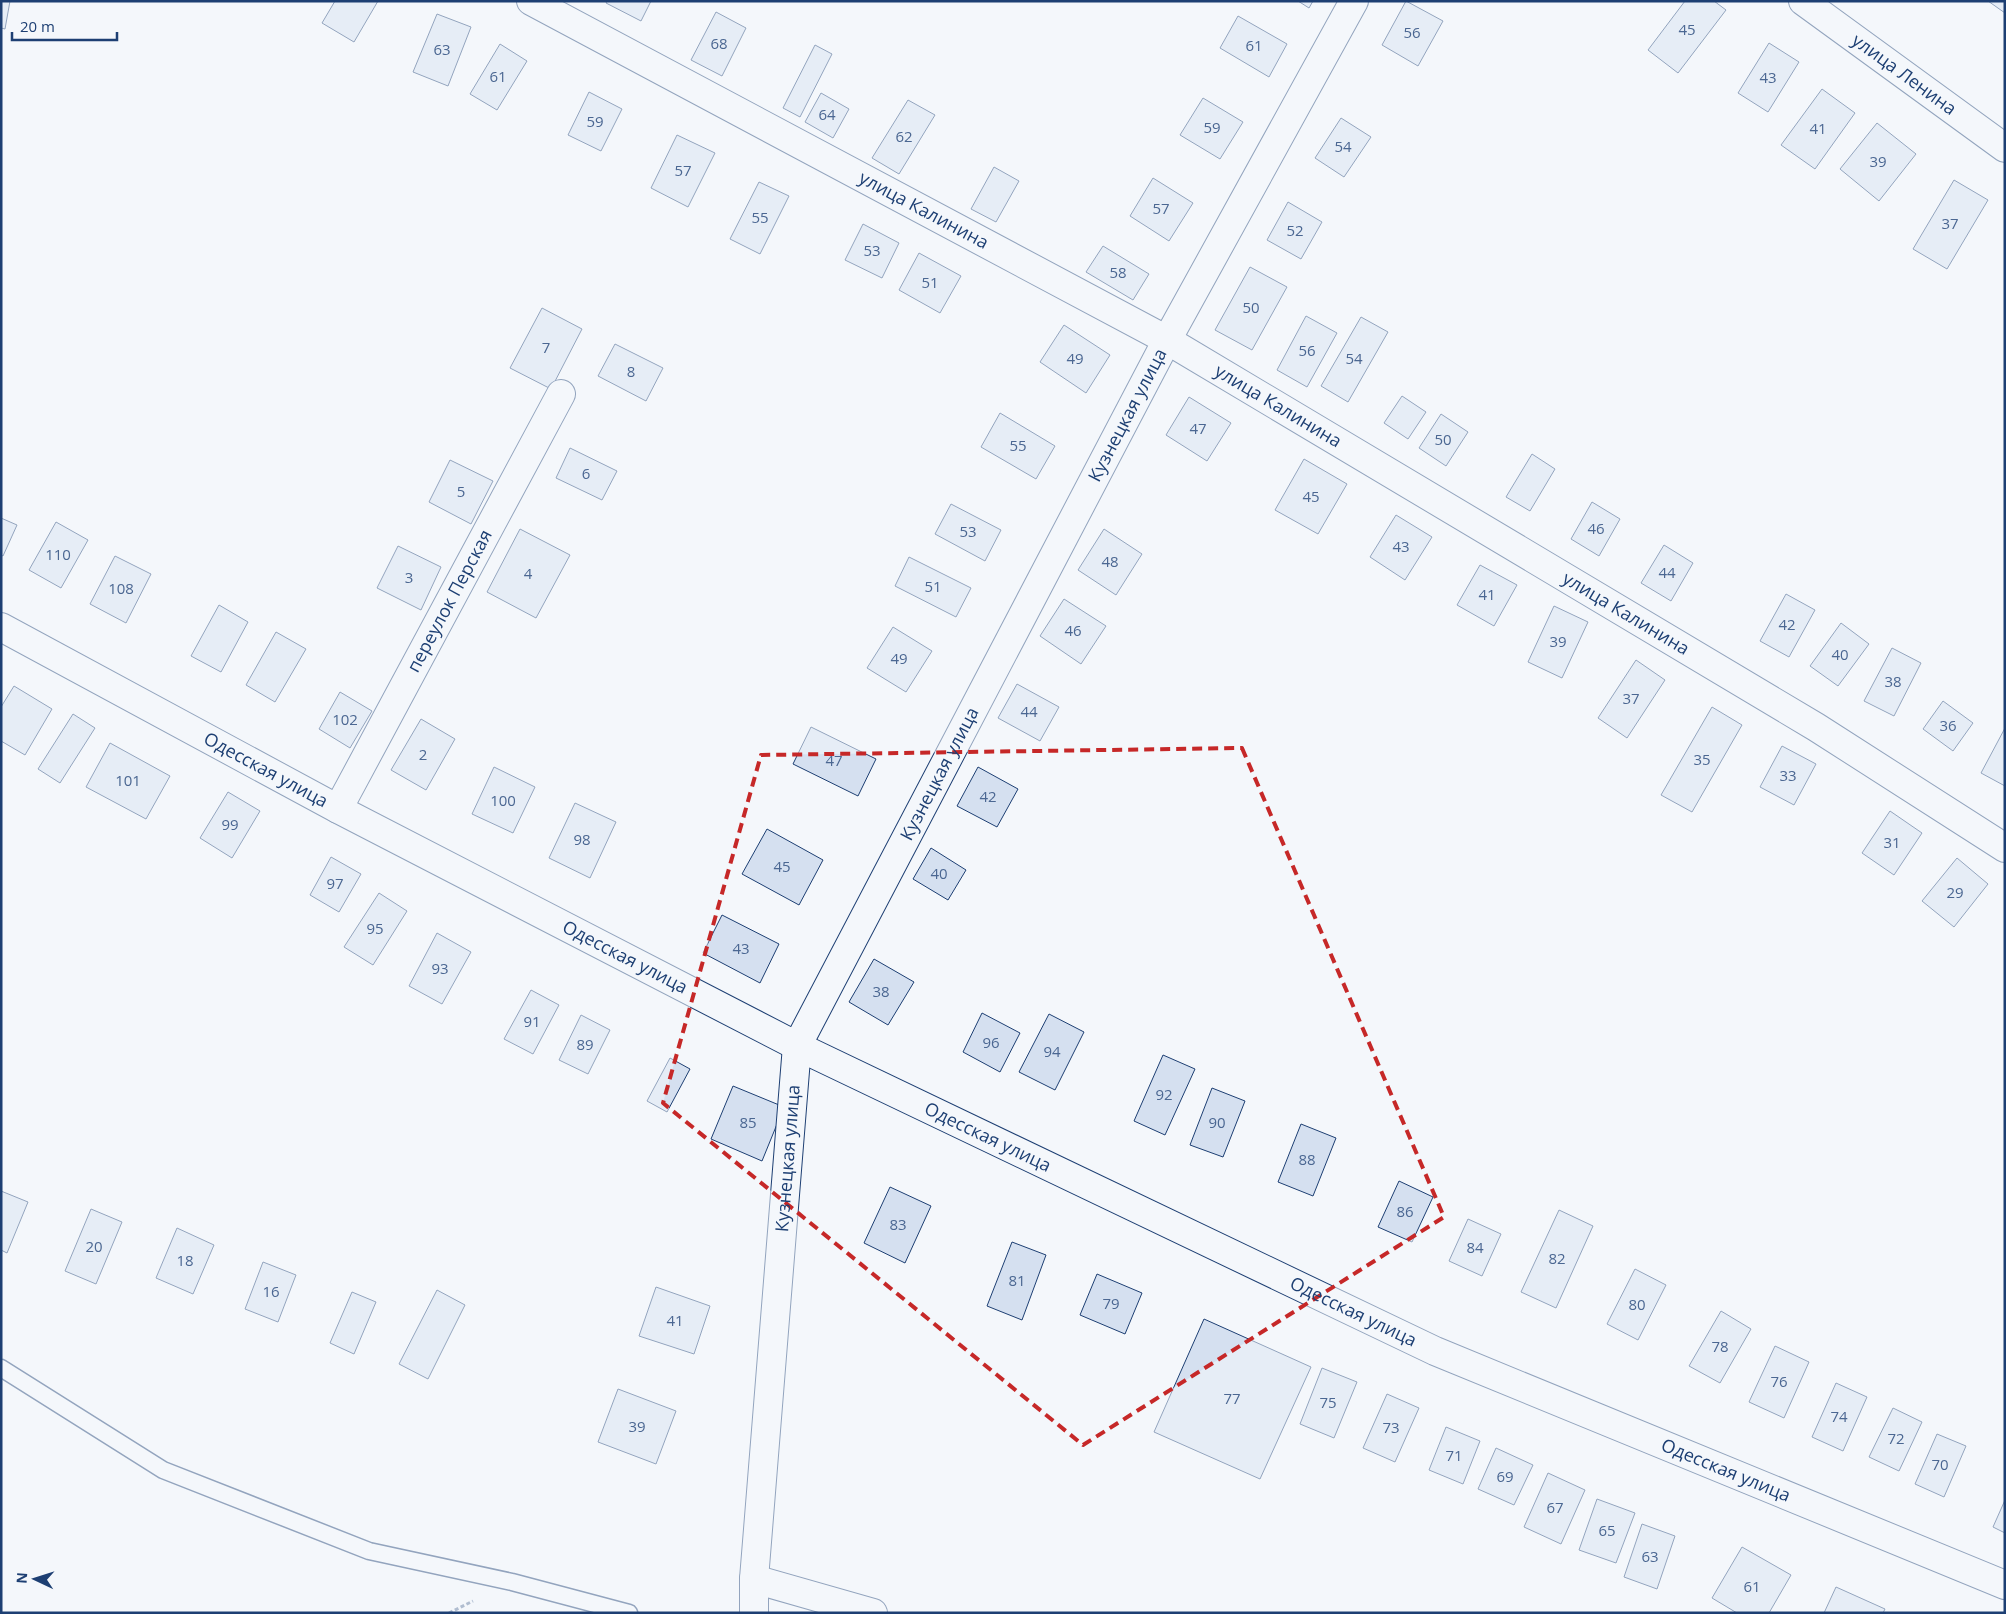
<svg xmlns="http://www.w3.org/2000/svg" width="2006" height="1614" font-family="'Open Sans',sans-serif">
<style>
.building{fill:#d5e0f0;stroke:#1d3f73}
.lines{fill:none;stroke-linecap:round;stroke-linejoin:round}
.service-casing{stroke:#1d3f73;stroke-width:19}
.minor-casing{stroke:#1d3f73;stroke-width:30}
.path{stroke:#5e769c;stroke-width:3;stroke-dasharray:4 2.5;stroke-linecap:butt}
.service{stroke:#f4f7fb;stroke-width:16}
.minor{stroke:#f4f7fb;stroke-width:28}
.marked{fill:none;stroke:#c62828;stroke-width:4;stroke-dasharray:10 6;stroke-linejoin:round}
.labels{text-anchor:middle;stroke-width:4;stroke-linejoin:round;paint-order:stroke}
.number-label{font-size:15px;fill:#4b6792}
.street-label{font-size:18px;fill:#1d3f73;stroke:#f4f7fb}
</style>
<rect width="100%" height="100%" fill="#f4f7fb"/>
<path class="building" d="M1,1H10L5,29L1,28Z
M335,1H378L354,42L322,23Z
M607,1H651L641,21L606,3Z
M1298,1H1313L1309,8Z
M1406,1L1443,21L1418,66L1382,45Z
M1685,1H1714L1726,10L1678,73L1648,50Z
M1988,1H2005V13Z
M716,12L746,28L722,76L691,60Z
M437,14L471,27L448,86L413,72Z
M1238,16L1287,44L1269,77L1220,48Z
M1769,43L1799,62L1768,112L1738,93Z
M500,44L527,61L497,110L470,94Z
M815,45L832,54L800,117L783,108Z
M1822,89L1855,113L1815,169L1781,145Z
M589,92L622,109L601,151L568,135Z
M821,93L849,109L833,138L805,122Z
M1203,98L1243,122L1220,159L1180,135Z
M908,100L935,115L899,174L872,158Z
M1341,118L1371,137L1344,177L1315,158Z
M1877,123L1916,154L1879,201L1840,169Z
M677,135L715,153L688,207L651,188Z
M994,167L1019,181L996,222L971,209Z
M1153,178L1193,203L1169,241L1130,216Z
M1954,180L1988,200L1947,269L1913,249Z
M759,182L789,196L760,254L730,239Z
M1288,202L1322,222L1301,259L1267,240Z
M863,224L899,243L882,278L845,260Z
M1103,246L1149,274L1133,300L1086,272Z
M919,253L961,276L940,313L899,290Z
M1250,267L1287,287L1252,350L1215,330Z
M542,308L582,329L551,389L510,368Z
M1306,316L1337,333L1307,387L1277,370Z
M1361,317L1388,332L1348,402L1321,386Z
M1064,325L1110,355L1086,393L1040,362Z
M615,344L663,368L646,401L598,376Z
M1402,396L1426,412L1408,439L1384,423Z
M1189,397L1231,423L1207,461L1166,435Z
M1000,413L1055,446L1036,479L981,447Z
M1441,414L1468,432L1446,466L1419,448Z
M570,448L617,471L602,500L556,478Z
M1532,454L1555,469L1530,511L1506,497Z
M1304,459L1347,484L1318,534L1275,510Z
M450,460L493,481L471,524L429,502Z
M1592,502L1620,519L1599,556L1571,539Z
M951,504L1001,530L985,561L935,534Z
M1396,515L1432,537L1405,580L1370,557Z
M1,518L17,525L3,556L1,555Z
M56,522L88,540L61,588L29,570Z
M520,529L570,555L536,618L487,592Z
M1104,529L1142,554L1116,595L1078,570Z
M1664,545L1693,563L1671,601L1641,583Z
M398,546L441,567L421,610L377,588Z
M115,556L151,574L126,623L90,604Z
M909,557L971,588L956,617L895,586Z
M1480,565L1517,585L1494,626L1457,605Z
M1786,594L1815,610L1789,657L1760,641Z
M1064,599L1106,626L1081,664L1040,636Z
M219,605L248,622L221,672L191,656Z
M1554,606L1588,622L1562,678L1528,662Z
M1841,623L1869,644L1838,686L1810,666Z
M893,627L932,651L906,692L867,668Z
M276,632L306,649L275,702L246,685Z
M1892,648L1921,663L1894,716L1864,701Z
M1636,660L1665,680L1627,738L1598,718Z
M1017,684L1059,707L1040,741L998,718Z
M14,686L52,709L25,755L1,741V707Z
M340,692L372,711L350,748L319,729Z
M1943,701L1973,723L1953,751L1923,729Z
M1712,707L1742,725L1692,812L1661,795Z
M73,714L95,728L60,783L38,769Z
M421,719L455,739L426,790L391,770Z
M811,727L876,759L858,796L793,764Z
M2005,728V786L1981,773Z
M110,743L170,776L146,819L86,787Z
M1782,746L1816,764L1794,805L1760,787Z
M494,767L535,787L513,833L472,814Z
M978,767L1018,789L997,827L957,806Z
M228,792L260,811L232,858L200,838Z
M575,803L616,822L590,878L549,858Z
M1890,811L1922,833L1894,875L1862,853Z
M767,829L823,860L799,905L742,874Z
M931,848L966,870L948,900L913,879Z
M331,857L361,874L339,912L310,895Z
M1957,858L1988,884L1954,927L1922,901Z
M379,893L407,911L373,965L344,947Z
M722,915L779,944L760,983L703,953Z
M437,933L471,952L442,1004L409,986Z
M874,959L914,982L888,1025L849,1002Z
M531,990L559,1005L533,1054L504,1039Z
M982,1013L1020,1033L1000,1072L963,1052Z
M1049,1014L1084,1032L1055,1090L1019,1072Z
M581,1015L610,1030L588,1074L559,1060Z
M1163,1055L1195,1069L1165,1135L1134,1121Z
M670,1058L690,1069L667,1112L647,1101Z
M733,1086L784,1107L762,1161L711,1139Z
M1212,1088L1245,1101L1223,1157L1190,1145Z
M1301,1124L1336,1138L1313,1196L1278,1182Z
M1399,1181L1433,1197L1412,1242L1378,1227Z
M890,1187L931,1206L905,1263L864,1243Z
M1,1191L28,1202L7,1253L1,1250Z
M91,1209L122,1222L96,1284L65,1271Z
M1559,1210L1593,1226L1556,1308L1521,1292Z
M1468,1219L1501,1234L1482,1276L1449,1261Z
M177,1228L214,1245L193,1294L156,1278Z
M1012,1242L1046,1255L1022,1320L987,1306Z
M263,1262L296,1275L278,1322L245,1309Z
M1635,1269L1666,1285L1638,1340L1607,1324Z
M1097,1274L1142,1293L1125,1334L1080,1315Z
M656,1287L710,1306L694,1354L639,1336Z
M437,1290L465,1305L428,1379L399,1364Z
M352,1292L376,1302L354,1354L330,1343Z
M1721,1311L1751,1329L1720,1383L1689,1366Z
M1204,1319L1311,1367L1260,1479L1154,1432Z
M1775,1346L1809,1362L1784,1418L1749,1402Z
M1322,1368L1357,1382L1334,1438L1300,1424Z
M1836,1383L1867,1397L1843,1451L1812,1437Z
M618,1389L676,1411L656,1464L598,1442Z
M1387,1394L1419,1408L1395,1462L1363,1448Z
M1893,1408L1922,1422L1899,1471L1869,1457Z
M1446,1427L1480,1441L1463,1484L1429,1470Z
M1937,1434L1966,1446L1944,1497L1915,1484Z
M1496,1448L1533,1465L1514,1505L1478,1489Z
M1548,1473L1585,1490L1561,1544L1524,1527Z
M1597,1499L1635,1513L1616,1563L1579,1550Z
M2005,1500V1533L1993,1527Z
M1642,1524L1675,1536L1657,1589L1624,1577Z
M1742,1547L1791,1575L1769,1613H1737L1712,1598Z
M1836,1587L1885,1609L1883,1613H1824Z"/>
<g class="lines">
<g class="service-casing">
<path id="service" d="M1,1368L163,1470L369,1551L512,1582L629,1613"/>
</g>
<g class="minor-casing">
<g id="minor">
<path id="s1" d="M531,1L1167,340L1816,727L2005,848"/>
<path id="s2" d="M1803,1L2005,148"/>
<path id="s3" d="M1,627L338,809L797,1046L1435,1351L2005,1585"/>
<path id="s4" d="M338,809L561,394"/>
<path d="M754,1579L873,1613"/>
<path id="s5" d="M754,1613V1579L797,1046L1167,340L1354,1"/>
</g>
</g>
<path class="path" d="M449,1613L473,1601"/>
<use href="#service" class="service"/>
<use href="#minor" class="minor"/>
</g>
<path d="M0 0H2006V1614H0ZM1242,748L1444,1217L1083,1445L663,1103L761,755Z" fill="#f4f7fb" fill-opacity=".55" fill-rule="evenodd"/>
<path class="marked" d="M1242,748L1444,1217L1083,1445L663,1103L761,755Z"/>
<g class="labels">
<g class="number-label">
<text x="1687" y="35">45</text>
<text x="1412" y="38">56</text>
<text x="719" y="49">68</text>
<text x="1254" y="51">61</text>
<text x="442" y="55">63</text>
<text x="498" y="82">61</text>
<text x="1768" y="83">43</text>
<text x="827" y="120">64</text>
<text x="595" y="127">59</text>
<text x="1212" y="133">59</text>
<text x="1818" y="134">41</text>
<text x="904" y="142">62</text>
<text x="1343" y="152">54</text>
<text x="1878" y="167">39</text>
<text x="683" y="176">57</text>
<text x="1161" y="214">57</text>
<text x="760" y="223">55</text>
<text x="1950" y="229">37</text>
<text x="1295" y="236">52</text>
<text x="872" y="256">53</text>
<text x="1118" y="278">58</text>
<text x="930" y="288">51</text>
<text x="1251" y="313">50</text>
<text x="546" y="353">7</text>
<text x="1307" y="356">56</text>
<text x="1075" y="364">49</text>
<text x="1354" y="364">54</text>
<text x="631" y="377">8</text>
<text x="1198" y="434">47</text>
<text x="1443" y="445">50</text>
<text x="1018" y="451">55</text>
<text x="586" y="479">6</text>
<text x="461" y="497">5</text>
<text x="1311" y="502">45</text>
<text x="1596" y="534">46</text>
<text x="968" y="537">53</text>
<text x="1401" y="552">43</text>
<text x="58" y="560">110</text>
<text x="1110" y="567">48</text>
<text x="1667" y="578">44</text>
<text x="528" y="579">4</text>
<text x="409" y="583">3</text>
<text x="933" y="592">51</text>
<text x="121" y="594">108</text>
<text x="1487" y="600">41</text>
<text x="1787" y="630">42</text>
<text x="1073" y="636">46</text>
<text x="1558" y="647">39</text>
<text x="1840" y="660">40</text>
<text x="899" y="664">49</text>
<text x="1893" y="687">38</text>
<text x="1631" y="704">37</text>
<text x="1029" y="717">44</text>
<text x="345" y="725">102</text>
<text x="1948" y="731">36</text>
<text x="423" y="760">2</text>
<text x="1702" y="765">35</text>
<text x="834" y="766">47</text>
<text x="1788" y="781">33</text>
<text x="128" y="786">101</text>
<text x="988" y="802">42</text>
<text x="503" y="806">100</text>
<text x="230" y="830">99</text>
<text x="582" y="845">98</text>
<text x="1892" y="848">31</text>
<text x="782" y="872">45</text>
<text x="939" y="879">40</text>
<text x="335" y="889">97</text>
<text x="1955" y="898">29</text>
<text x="375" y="934">95</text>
<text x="741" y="954">43</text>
<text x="440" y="974">93</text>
<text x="881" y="997">38</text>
<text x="532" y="1027">91</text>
<text x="991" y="1048">96</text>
<text x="585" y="1050">89</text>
<text x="1052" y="1057">94</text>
<text x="1164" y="1100">92</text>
<text x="748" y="1128">85</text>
<text x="1217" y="1128">90</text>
<text x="1307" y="1165">88</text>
<text x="1405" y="1217">86</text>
<text x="898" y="1230">83</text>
<text x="94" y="1252">20</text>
<text x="1475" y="1253">84</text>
<text x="1557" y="1264">82</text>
<text x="185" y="1266">18</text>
<text x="1017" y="1286">81</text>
<text x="271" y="1297">16</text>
<text x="1111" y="1309">79</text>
<text x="1637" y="1310">80</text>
<text x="675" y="1326">41</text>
<text x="1720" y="1352">78</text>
<text x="1779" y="1387">76</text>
<text x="1232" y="1404">77</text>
<text x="1328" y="1408">75</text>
<text x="1839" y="1422">74</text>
<text x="637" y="1432">39</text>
<text x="1391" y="1433">73</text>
<text x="1896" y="1444">72</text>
<text x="1454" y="1461">71</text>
<text x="1940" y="1470">70</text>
<text x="1505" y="1482">69</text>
<text x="1555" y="1513">67</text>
<text x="1607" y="1536">65</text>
<text x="1650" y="1562">63</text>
<text x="1752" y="1592">61</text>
</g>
<g class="street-label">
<text dy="6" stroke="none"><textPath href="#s2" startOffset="125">улица Ленина</textPath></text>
<text dy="6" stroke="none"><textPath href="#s1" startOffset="445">улица Калинина</textPath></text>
<text dy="6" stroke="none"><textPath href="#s1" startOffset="850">улица Калинина</textPath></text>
<text dy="6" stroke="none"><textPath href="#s5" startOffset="1281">Кузнецкая улица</textPath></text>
<text dy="6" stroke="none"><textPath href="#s4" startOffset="236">переулок Перская</textPath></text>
<text dy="6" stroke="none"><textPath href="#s1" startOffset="1255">улица Калинина</textPath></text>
<text dy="6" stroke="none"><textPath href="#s3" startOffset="301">Одесская улица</textPath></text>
<text dy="6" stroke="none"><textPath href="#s5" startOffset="876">Кузнецкая улица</textPath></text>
<text dy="6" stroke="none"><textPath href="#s3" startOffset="706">Одесская улица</textPath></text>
<text dy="6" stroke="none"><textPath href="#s3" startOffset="1111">Одесская улица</textPath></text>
<text dy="6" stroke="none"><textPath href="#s5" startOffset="456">Кузнецкая улица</textPath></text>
<text dy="6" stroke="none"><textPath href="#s3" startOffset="1516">Одесская улица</textPath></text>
<text dy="6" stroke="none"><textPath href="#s3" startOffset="1921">Одесская улица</textPath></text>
</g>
</g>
<rect width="2006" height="1614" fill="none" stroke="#1d3f73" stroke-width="5"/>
<g transform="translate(35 1579) rotate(274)" stroke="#f4f7fb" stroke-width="4" paint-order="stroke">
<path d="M0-4L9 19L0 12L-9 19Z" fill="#1d3f73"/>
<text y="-8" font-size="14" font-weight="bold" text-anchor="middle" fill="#1d3f73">N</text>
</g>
<path d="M12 32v8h105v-8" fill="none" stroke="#1d3f73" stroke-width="2.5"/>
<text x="20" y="32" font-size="15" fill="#1d3f73" stroke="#f4f7fb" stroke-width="4" paint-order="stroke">20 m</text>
</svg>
